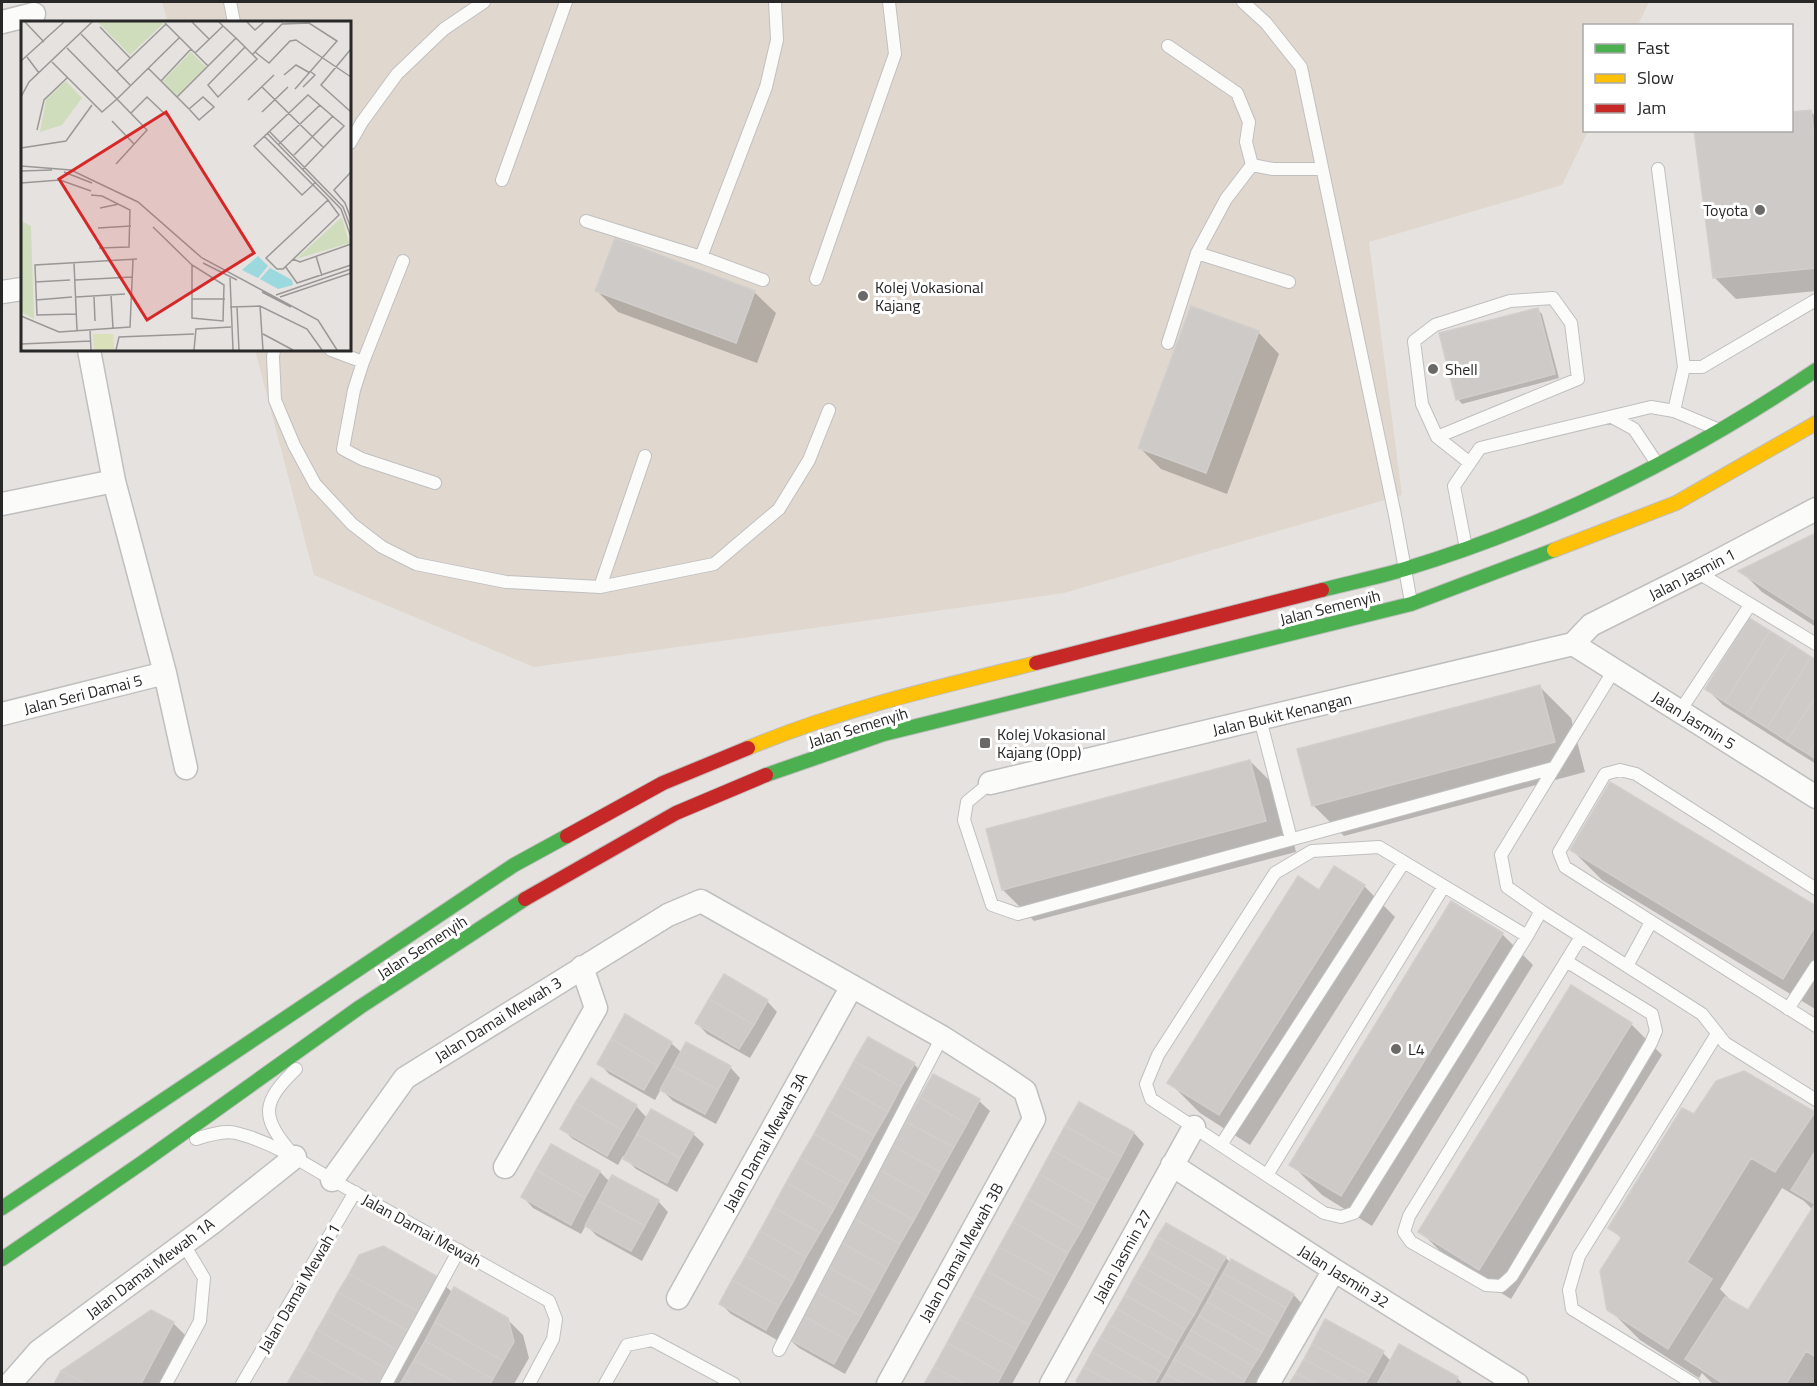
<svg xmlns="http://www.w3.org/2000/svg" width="1817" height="1386" font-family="'Titillium Web',sans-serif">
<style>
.education{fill:#e0d7ce}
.shadow{fill:#0003;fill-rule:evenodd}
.building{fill:#cdcac8;stroke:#d1cecb;stroke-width:1.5}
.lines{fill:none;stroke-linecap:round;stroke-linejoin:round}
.lane-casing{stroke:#c0bfc0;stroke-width:14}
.street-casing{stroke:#c0bfc0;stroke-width:25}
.fast-casing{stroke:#bfbdbd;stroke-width:16}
.slow-casing{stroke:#bfbdbd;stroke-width:16}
.jam-casing{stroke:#bfbdbd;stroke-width:16}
.lane{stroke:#fbfbfa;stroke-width:12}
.street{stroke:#fbfbfa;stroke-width:22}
.fast{stroke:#4caf50;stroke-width:14}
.slow{stroke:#ffc107;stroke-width:14}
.jam{stroke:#c62828;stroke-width:14}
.poi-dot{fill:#6a6968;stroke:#fff;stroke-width:2}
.labels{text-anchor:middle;stroke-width:6;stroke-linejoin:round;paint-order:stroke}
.poi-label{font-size:16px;fill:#282828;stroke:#fff;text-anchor:start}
.street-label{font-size:16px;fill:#282828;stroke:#fff}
.inset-road{fill:none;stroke:#9a9896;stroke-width:1.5}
.view{fill:#d62828;fill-opacity:0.15;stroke:#d62828;stroke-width:3}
.inset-edge{fill:none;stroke:#282828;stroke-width:3}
</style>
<rect width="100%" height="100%" fill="#e6e2df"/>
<path class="education" d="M162,2H1649L1638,25L1584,26V130L1588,131L1562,185L1369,242L1402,495L1064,593L534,667L314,575L255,350H350V22H168Z"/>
<path class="shadow" d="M1810,111L1816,117V291L1736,299L1714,277L1792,130V113Z
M597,291L754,292L776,313L757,363L618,312Z
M1537,309L1542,314L1559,378L1462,404L1458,399Z
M1258,332L1279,354L1227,494L1161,469L1140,448Z
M1816,535V627L1762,592L1741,571Z
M1816,662V764L1723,705L1707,689Z
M1540,687L1571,718L1585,772L1344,836L1313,805Z
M1250,761L1281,792L1296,852L1034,921L1003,890Z
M1571,849L1816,908L1815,1009L1602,880Z
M1364,886L1395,917L1250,1145L1200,1113L1169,1082L1319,892Z
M1452,903L1502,934L1533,965L1372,1226L1322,1195L1291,1164Z
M767,1001L777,1012L750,1058L707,1034L697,1023Z
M1631,1024L1662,1055L1511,1299L1451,1262L1420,1231Z
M671,1043L682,1053L730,1067L740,1078L716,1124L673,1101L661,1089L655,1100L609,1074L599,1063Z
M914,1064L924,1075L777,1340L731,1314L721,1304Z
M1744,1072L1816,1115V1384H1713L1702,1373L1699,1378L1640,1340L1609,1309L1622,1239L1610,1227L1695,1116ZM1782,1188L1804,1201L1813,1210L1749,1312L1735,1305L1720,1289Z
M934,1076L979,1101L990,1111L845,1374L799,1348L788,1338Z
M1079,1104L1134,1133L1144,1144L1012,1384H926Z
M636,1106L647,1118L693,1134L704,1144L677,1192L636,1169L623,1156L618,1165L573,1139L562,1129Z
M551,1146L600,1172L610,1182L658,1201L668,1212L642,1261L597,1236L586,1225L581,1234L533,1208L523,1197Z
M1166,1225L1226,1258L1231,1263L1232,1261L1294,1295L1304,1306L1259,1384H1076Z
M361,1256L437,1278L453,1293L507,1319L523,1335L529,1358L514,1384H288Z
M1326,1321L1383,1353L1391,1361L1457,1378L1463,1384H1291Z
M173,1323L189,1339L165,1384H56L63,1372Z"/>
<path class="building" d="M1811,110L1816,152V268L1713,278L1694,130H1792V112Z
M615,238L755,291L736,343L595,291Z
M1191,306L1259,331L1206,473L1138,448Z
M1538,308L1555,374L1456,400L1439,333Z
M1816,533V621L1738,571Z
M1749,618L1770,631L1725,702L1705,689Z
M1770,631L1791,644L1746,715L1725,702Z
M1791,644L1811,657L1767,728L1746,715Z
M1811,657L1816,660V696L1787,741L1767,728Z
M1540,685L1555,742L1312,806L1297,749Z
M1816,696V742L1808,754L1787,741Z
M1816,742V759L1808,754Z
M1250,760L1266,821L1002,890L986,829Z
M1610,782L1816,906V925L1783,979L1570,850Z
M1334,866L1365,885L1219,1115L1167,1083L1298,876L1319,890Z
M1451,901L1503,933L1341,1196L1289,1165Z
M724,974L768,1000L754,1025L709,999Z
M1571,985L1632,1023L1479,1270L1418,1232Z
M709,999L754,1025L739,1049L695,1023Z
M625,1014L672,1042L658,1066L611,1039Z
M868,1037L915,1063L901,1087L854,1061Z
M611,1039L658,1066L644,1090L597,1064Z
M686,1042L731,1066L718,1090L673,1066Z
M854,1061L901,1087L888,1112L841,1085Z
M673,1066L718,1090L705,1114L660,1090Z
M1744,1071L1815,1112L1775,1172L1751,1158L1687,1262L1712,1279L1668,1349L1607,1310L1600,1271L1622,1237L1608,1228L1682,1108L1694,1114L1716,1081Z
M933,1074L980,1099L967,1124L920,1097Z
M591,1078L637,1105L622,1130L575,1103Z
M841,1085L888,1112L874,1136L827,1110Z
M920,1097L967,1124L954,1147L906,1122Z
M1079,1102L1134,1132L1121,1157L1065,1126Z
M575,1103L622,1130L607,1156L560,1129Z
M651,1109L694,1133L680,1158L637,1134Z
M827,1110L874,1136L861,1160L814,1134Z
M906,1122L954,1147L940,1172L893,1146Z
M1065,1126L1121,1157L1108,1181L1052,1150Z
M637,1134L680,1158L667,1183L623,1159Z
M814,1134L861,1160L847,1185L800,1158Z
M551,1144L600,1171L585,1198L536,1170Z
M893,1146L940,1172L927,1196L880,1170Z
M1052,1150L1108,1181L1095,1205L1039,1174Z
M1816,1150V1357L1806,1351L1786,1384H1724L1685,1359L1725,1297L1748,1310L1815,1204L1791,1190Z
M800,1158L847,1185L834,1209L786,1183Z
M536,1170L585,1198L571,1225L521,1197Z
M880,1170L927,1196L914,1220L866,1194Z
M1039,1174L1095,1205L1082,1229L1026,1198Z
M612,1175L659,1200L645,1226L598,1201Z
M786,1183L834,1209L820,1233L773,1207Z
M866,1194L914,1220L900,1244L853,1218Z
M1026,1198L1082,1229L1068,1253L1013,1222Z
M598,1201L645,1226L631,1251L585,1226Z
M773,1207L820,1233L806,1257L760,1231Z
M853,1218L900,1244L887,1268L840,1242Z
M1013,1222L1068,1253L1055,1277L999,1247Z
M1166,1223L1226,1257L1218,1271L1157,1237Z
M760,1231L806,1257L793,1282L746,1256Z
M1157,1237L1218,1271L1210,1286L1149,1252Z
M840,1242L887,1268L874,1292L826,1266Z
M383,1246L438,1277L419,1312L349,1274L359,1255Z
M999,1247L1055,1277L1042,1301L986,1271Z
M1149,1252L1210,1286L1202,1300L1141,1266Z
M746,1256L793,1282L779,1306L732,1280Z
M1231,1259L1294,1294L1286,1308L1223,1273Z
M826,1266L874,1292L861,1316L813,1290Z
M1141,1266L1202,1300L1194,1315L1133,1280Z
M986,1271L1042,1301L1029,1325L973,1295Z
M1223,1273L1286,1308L1278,1323L1215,1287Z
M349,1274L419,1312L408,1331L338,1292Z
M732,1280L779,1306L766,1330L719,1304Z
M1133,1280L1194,1315L1185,1329L1125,1295Z
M454,1287L508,1318L514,1342L503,1361L435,1322Z
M1215,1287L1278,1323L1270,1337L1207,1302Z
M813,1290L861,1316L847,1340L800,1314Z
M338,1292L408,1331L397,1350L328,1311Z
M973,1295L1029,1325L1016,1349L960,1319Z
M1125,1295L1185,1329L1177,1343L1117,1309Z
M1207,1302L1270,1337L1262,1352L1199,1316Z
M1117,1309L1177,1343L1169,1358L1108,1324Z
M151,1310L174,1322L141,1384H87L61,1371Z
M328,1311L397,1350L387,1369L317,1330Z
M800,1314L847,1340L834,1364L787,1338Z
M1199,1316L1262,1352L1253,1366L1191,1330Z
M960,1319L1016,1349L1003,1373L947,1343Z
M1325,1319L1384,1351L1370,1376L1312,1344Z
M435,1322L503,1361L493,1379L425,1341Z
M1108,1324L1169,1358L1161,1372L1100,1338Z
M317,1330L387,1369L378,1384H370L307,1349Z
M1191,1330L1253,1366L1245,1380L1183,1344Z
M1100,1338L1161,1372L1154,1384H1149L1092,1352Z
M425,1341L493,1379L490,1384H458L414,1360Z
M947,1343L1003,1373L997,1384H966L934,1367Z
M1183,1344L1245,1380L1243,1384H1219L1174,1359Z
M1312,1344L1370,1376L1365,1384H1351L1304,1359Z
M1399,1344L1458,1377L1454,1384H1390L1380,1379Z
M307,1349L370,1384H326L296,1368Z
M1092,1352L1149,1384H1115L1084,1367Z
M1174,1359L1219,1384H1186L1166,1374Z
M1304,1359L1351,1384H1316L1296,1373Z
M414,1360L458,1384H414L403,1379Z
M934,1367L966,1384H924Z
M1084,1367L1115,1384H1081L1076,1381Z
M296,1368L326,1384H287Z
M61,1371L87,1384H54Z
M1296,1373L1316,1384H1289Z
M1166,1374L1186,1384H1160Z
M403,1379L414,1384H400Z
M1380,1379L1390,1384H1377Z"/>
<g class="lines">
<g class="lane-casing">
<path id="lane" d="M230,2L234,22
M1243,2L1266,23L1301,67L1395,515L1411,602
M1168,46L1237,93L1249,122L1246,142L1252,165L1273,169H1322
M350,143L362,122L397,74L444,29L484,2
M1658,169L1684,367L1674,411
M502,180L566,2
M586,221L701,257L763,280
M1197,253L1289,282
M701,257L766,87L777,40L775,2
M816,279L895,54L889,2
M1168,343L1197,253L1226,199L1252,165
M274,350L273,357L275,400L294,445L315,484L352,524L382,547L416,564L506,582L600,587L714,564L779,509L809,460L829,410
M331,350L363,362L354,390L343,449L362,459L435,483
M363,362L403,261
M1684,367H1702L1816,300
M1612,417L1634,429L1658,465
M1437,437L1578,379L1571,323L1553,298L1510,301L1435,325L1414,341L1422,404L1437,437L1470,463
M1466,548L1454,486L1480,448L1651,407L1674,411L1717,429
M1697,572L1816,644
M600,587L645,456
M1614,670L1501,855L1507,887L1541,911L1702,1014L1725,1043L1816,1100
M1680,711L1750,605
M1260,719L1291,839
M990,783L967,802L964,820L992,905L1018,914L1553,768
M1816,889L1636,774L1620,770L1605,774L1559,852L1565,867L1816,1026
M1527,936L1379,847L1312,851L1275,873L1158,1055L1146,1084L1151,1099L1324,1213L1341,1217L1354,1213L1527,936L1541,911
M1566,961L1652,1014L1656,1031L1651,1043L1512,1276L1501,1286L1486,1285L1411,1242L1404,1232L1409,1216L1581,937
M1627,966L1651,922
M1788,1009L1816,966
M196,1139C208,1135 224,1130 236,1133C280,1144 315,1171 354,1192C419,1228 484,1264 549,1301L556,1319L553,1339L529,1384
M1221,1145L1404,862
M291,1152C259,1116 263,1101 296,1069
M1267,1175L1444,886
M779,1350L942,1037
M166,1384L200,1321L204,1278L183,1243
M242,1384L355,1192
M386,1384L459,1250
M605,1384L627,1345L652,1340L734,1384
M1694,1384L1572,1309L1569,1290L1579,1256L1717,1034"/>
</g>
<g class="street-casing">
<path id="street" d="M2,22L34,14
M2,292L22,289
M89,350L114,481L165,673L186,768
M2,504L114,481
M1573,644L1816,797
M1573,644L1591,625L1697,572L1816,509
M2,714L165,673
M990,783L1573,644
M1172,1165L1334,1270L1517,1384
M505,1167L596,1008L582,967
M332,1180L405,1078L668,915L701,901L942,1037L1000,1074L1025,1091L1034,1119L888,1384
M678,1298L852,986
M10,1384L39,1351L212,1223L295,1157
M1051,1384L1194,1127
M1268,1384L1334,1270"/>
</g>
<g class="fast-casing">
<path id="fast" d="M1322,590C1349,583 1378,577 1405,569C1554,524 1687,457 1816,370
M766,775L884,734L1411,604L1554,550
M2,1208L514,865L567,836
M2,1259L143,1162L360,1007L525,899"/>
</g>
<g class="slow-casing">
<path id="slow" d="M1554,550L1676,503L1816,423
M748,748C841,709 939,687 1036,663"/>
</g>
<g class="jam-casing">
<path id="jam" d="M1036,663L1322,590
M567,836L663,783L748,748
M525,899L676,813L766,775"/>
</g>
<use href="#lane" class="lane"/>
<use href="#street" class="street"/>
<use href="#fast" class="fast"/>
<use href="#slow" class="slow"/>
<use href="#jam" class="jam"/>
</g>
<g class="poi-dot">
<circle cx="1760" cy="210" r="6"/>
<circle cx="863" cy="296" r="6"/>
<circle cx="1433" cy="369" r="6"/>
<rect x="979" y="737" width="12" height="12" rx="3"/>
<circle cx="1396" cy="1049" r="6"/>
</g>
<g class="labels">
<g class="poi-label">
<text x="1748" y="216" text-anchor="end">Toyota</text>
<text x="875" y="293">Kolej Vokasional<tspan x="875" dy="18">Kajang</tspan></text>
<text x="1445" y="375">Shell</text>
<text x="997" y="740">Kolej Vokasional<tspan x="997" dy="18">Kajang (Opp)</tspan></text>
<text x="1408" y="1055">L4</text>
</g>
<g class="street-label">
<text transform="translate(1692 574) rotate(-27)" y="6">Jalan Jasmin 1</text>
<text transform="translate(1330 607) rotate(-14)" y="6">Jalan Semenyih</text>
<text transform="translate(83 694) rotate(-14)" y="6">Jalan Seri Damai 5</text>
<text transform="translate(1282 714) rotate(-13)" y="6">Jalan Bukit Kenangan</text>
<text transform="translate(1694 720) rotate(32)" y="6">Jalan Jasmin 5</text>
<text transform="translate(858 727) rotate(-17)" y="6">Jalan Semenyih</text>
<text transform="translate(422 947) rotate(-33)" y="6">Jalan Semenyih</text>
<text transform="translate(498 1019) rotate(-32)" y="6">Jalan Damai Mewah 3</text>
<text transform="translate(765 1142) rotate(-61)" y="6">Jalan Damai Mewah 3A</text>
<text transform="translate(422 1230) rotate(29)" y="6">Jalan Damai Mewah</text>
<text transform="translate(961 1252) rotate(-61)" y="6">Jalan Damai Mewah 3B</text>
<text transform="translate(1122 1256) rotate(-61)" y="6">Jalan Jasmin 27</text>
<text transform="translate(150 1268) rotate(-37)" y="6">Jalan Damai Mewah 1A</text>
<text transform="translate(1344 1276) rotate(32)" y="6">Jalan Jasmin 32</text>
<text transform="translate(299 1288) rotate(-60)" y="6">Jalan Damai Mewah 1</text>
</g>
</g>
<g transform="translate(21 21)">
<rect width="330" height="330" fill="#e6e2df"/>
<path d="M77,1H141L142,3L109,34ZM170,31L185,46L156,75L142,60ZM45,60L61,77L41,104L19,111L25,79ZM321,197L328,222L275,238L320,197ZM0,200L10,205L13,298L0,291Z" fill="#cfddbc"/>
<path d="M72,313H92L93,329H73Z" fill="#d9e0ba"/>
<path d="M237,235L247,245L237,257L221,249ZM249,247L271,259L272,264L257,268L239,258Z" fill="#9bd9df"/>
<path class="inset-road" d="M4,1L23,21M171,1L188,18M198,1L202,5L215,17L236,38L197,76L187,64L224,26M226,1L234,9L243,1M144,2L187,45M79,6L109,37M60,13L110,65M330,28L300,64L330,91M234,31L248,42L269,20L275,19L330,56M174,32L202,5M231,34L261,3L288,2L316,20L274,68M6,36L18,52M0,40L43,1M31,41L81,91L96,78L46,27M127,47L169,89L178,99L193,86L182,76L168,88M96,50L145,3M263,54L275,44L289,52M140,60L170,28M241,66L303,127M282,66L294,54L290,51M0,76L8,61L71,1M156,76L215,17M227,79L253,54M241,91L267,66M110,92L126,76L146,95M91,100L113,123M16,109L23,79L46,57M248,110L322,186L330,207M246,112L320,188L330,216M243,115L307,179L318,194L262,248H256L245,237L307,179M258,123L299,84M0,127L45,120L71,84M273,134L312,95M95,143L126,109L96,78L158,17M0,145L50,149L117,181L181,237L297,299L316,329M282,148L323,105L287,74L233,125L281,174L295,161M0,150L31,149M43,151L71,162M330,151L313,169L324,182L330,198M0,162L39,159L70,170M70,174L81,175L109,189L108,226L78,227M79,187L98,183M132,206L171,244L203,264L202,300L171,297V244M77,207L110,205M295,235L301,255M272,238L279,241L330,223M53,242L56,309M182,242L216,259M264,245L276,262L330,244M209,257L212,329M54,259L111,256M14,261L49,259M241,271L270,286M90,274L92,307M255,274L330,248M73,275L74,300M55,276L104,273M259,276L330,252M171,278H204M15,279L51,276M239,285L242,329M209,286L239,285L286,308L301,329M216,286L218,329M55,293L16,294L14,244L116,238M0,295L38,311L109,306L112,239M69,309L70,329M242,313L272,329M0,323L70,320M95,329L98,316L173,313M173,329L175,308L210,306"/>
<path class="view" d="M145,91L233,232L126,299L38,158Z"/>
<rect width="330" height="330" class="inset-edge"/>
</g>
<rect width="1817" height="1386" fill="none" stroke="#282828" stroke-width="6"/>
<rect x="1583" y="24" width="210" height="108" fill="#ffffff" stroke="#a9a9a9" stroke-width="1.5"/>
<rect x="1595" y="44" width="30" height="9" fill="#4caf50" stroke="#a9a9a9" stroke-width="1.5"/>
<text x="1637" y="54" font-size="18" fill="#282828">Fast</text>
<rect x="1595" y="74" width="30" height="9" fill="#ffc107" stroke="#a9a9a9" stroke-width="1.5"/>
<text x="1637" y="84" font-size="18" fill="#282828">Slow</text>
<rect x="1595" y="104" width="30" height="9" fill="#c62828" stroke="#a9a9a9" stroke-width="1.5"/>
<text x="1637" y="114" font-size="18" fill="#282828">Jam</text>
</svg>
